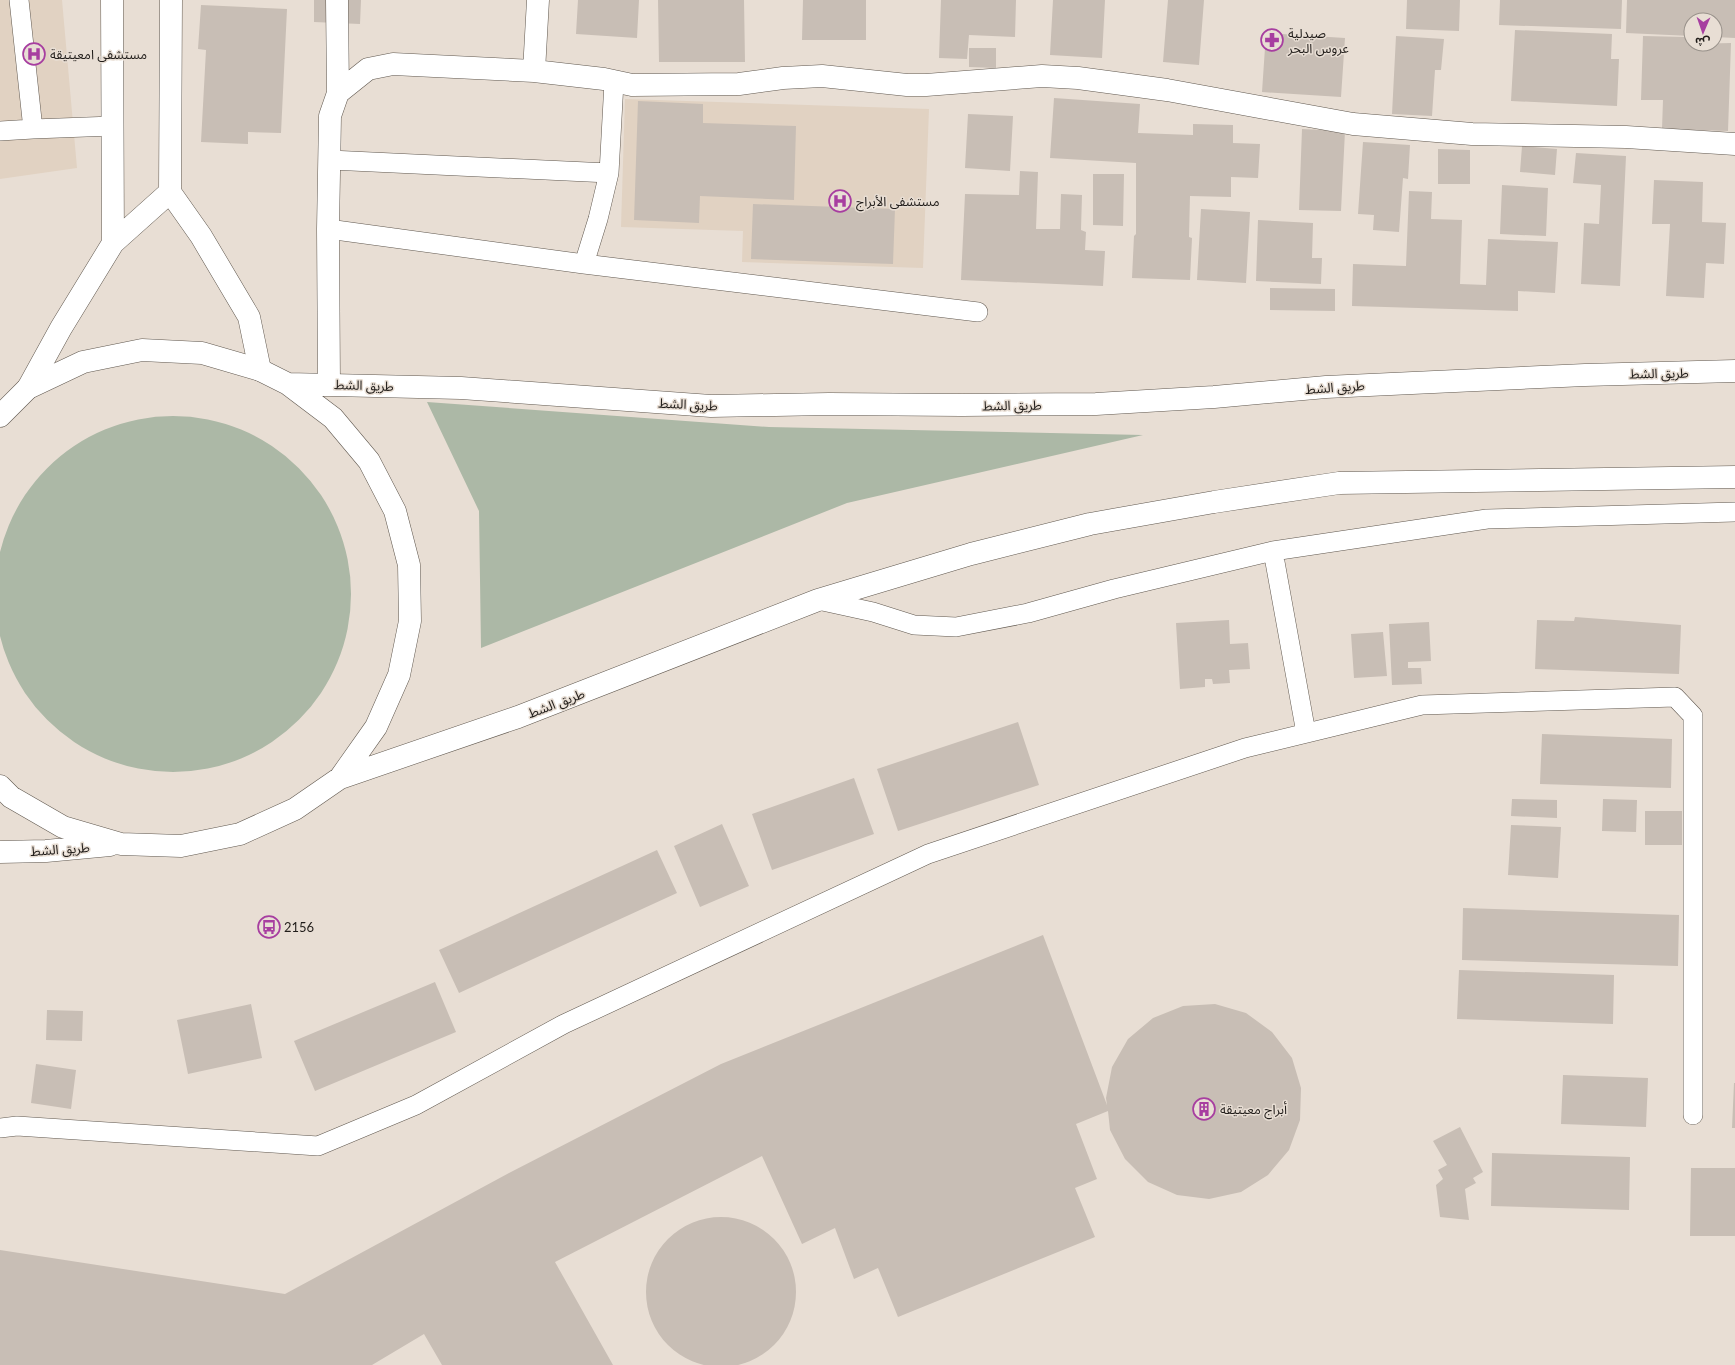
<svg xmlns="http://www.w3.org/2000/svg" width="1735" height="1365" font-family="Lato,'Noto Sans Arabic',sans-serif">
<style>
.built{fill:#e1d2c2}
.grass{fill:#acb8a6}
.building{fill:#c8beb5}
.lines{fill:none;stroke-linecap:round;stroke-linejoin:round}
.lane-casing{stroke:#60584f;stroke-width:20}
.street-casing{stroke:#60584f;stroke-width:23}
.highway-casing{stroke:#60584f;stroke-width:23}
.lane{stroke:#fff;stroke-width:19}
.street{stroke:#fff;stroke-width:22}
.highway{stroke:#fff;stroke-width:22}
.labels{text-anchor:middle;stroke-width:3;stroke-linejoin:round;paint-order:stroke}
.poi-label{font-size:13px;fill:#211d1a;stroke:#e8ded4;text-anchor:start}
.street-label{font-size:13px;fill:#211d1a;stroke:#e8ded4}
</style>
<rect width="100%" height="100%" fill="#e8ded4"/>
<path class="built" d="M0,0H62L77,168L0,179Z
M625,99L929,109L923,268L742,262L743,231L621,227Z"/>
<path class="grass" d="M427,402L769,427L1143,435L847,503L481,648L479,511Z
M-5 594a178 178 0 1 1 356 0a178 178 0 1 1-356 0Z"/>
<path class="building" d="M314,0H361L360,24L314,22Z
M578,0H639L637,38L576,34Z
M658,0H744L745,62H659Z
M803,0H866V40H802Z
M941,0H1016L1015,37L969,35L967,59L939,58Z
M1053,0H1105L1102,58L1050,55Z
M1168,0H1204L1199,65L1163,62Z
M1407,0H1460L1459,31L1406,29Z
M1500,0H1622L1621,29L1499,25Z
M1627,0H1735V38L1715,37V20H1691V36L1626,33Z
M201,5L287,9L281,133L248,132V144L201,142L206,50L198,49Z
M1515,30L1612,34L1611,59H1619L1617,106L1511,101Z
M1266,33L1345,38L1341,97L1262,92Z
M1396,36L1444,39L1441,70H1435L1432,116L1392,114Z
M1643,36L1687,37V41H1691V44L1731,43L1728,131L1662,129L1663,100H1641Z
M969,48H996V68L969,67Z
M1054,98L1140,104L1138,133L1193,135V124L1233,125V143L1260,144L1258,178L1231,177V197L1190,196L1189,237L1192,238L1190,280L1132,278L1134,236L1136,234V163L1050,158Z
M638,101L703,104V123L796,126L794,200L700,196L699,223L634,220Z
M968,114L1013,116L1010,171L965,168Z
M1302,129L1345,131L1341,211L1299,210Z
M1363,142L1410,145L1408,179L1403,178L1399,232L1373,230L1374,215L1358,214Z
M1522,146L1557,149L1555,175L1520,172Z
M1438,149L1470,150V184H1438Z
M1576,153L1626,156L1620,286L1581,284L1584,223L1599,224L1601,185L1573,183Z
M1020,171L1038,172L1036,229H1060L1061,194L1082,195L1081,230L1086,232L1085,250L1105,251L1103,286L961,280L965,194L1019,195Z
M1093,174H1124L1123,226L1093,225Z
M1654,180L1703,182L1702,222L1726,223L1724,264L1706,263L1704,298L1666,296L1670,224H1652Z
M1502,185L1548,188L1546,236L1500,234Z
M1409,191L1432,192L1431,219L1462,220L1460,284L1486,285L1488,239L1558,242L1555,293L1518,291V311L1352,306L1353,264L1406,266Z
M753,204L895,209L893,264L751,259Z
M1201,209L1250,212L1246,283L1197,280Z
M1258,220L1313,223L1312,258H1322L1321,284L1256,281Z
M1270,288L1335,289V311L1270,310Z
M1575,617L1681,625L1679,674L1535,669L1537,620L1574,621Z
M1229,620L1230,644L1248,643L1250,669L1229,670L1230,683L1213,684L1212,679H1205V687L1180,689L1176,623Z
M1429,622L1431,661L1408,662V668H1421L1422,684L1392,685L1389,624Z
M1383,632L1387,676L1354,678L1351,634Z
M1018,722L1039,785L898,831L877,769Z
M1542,734L1672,739L1671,788L1540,784Z
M854,778L874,834L772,870L752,814Z
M1512,799L1557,800V818L1511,816Z
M1603,799L1637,800L1636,832L1602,831Z
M1645,811H1682V845H1645Z
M722,824L749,886L700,907L674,846Z
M1511,825L1561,827L1558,878L1508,875Z
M657,850L677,893L459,993L439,950Z
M1463,908L1679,915L1678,966L1462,960Z
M1043,935L1107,1105L1106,1098L1112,1067L1128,1039L1153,1018L1183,1006L1215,1004L1246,1013L1272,1032L1292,1058L1301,1088L1300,1120L1289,1150L1268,1175L1241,1192L1209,1199L1177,1195L1148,1182L1125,1159L1110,1130L1108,1111L1076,1124L1097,1179L1075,1188L1095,1237L898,1317L878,1268L854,1279L835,1228L802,1244L762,1156L555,1262L613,1365H442L424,1334L372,1365H0V1250L285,1294L509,1173L721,1064Z
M1459,970L1614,975L1613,1024L1457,1019Z
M435,982L456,1032L315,1091L294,1041Z
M251,1004L262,1058L188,1074L177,1020Z
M47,1010L83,1011L82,1041L46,1040Z
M36,1064L76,1070L71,1109L31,1103Z
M1563,1075L1648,1078L1646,1127L1561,1124Z
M1734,1083H1735V1128H1732Z
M1460,1127L1483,1172L1473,1178L1476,1183L1465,1189L1469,1220L1440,1217L1436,1185L1443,1179L1438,1170L1447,1165L1433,1141Z
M1492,1153L1630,1157L1629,1210L1491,1206Z
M1691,1168H1735V1236H1690Z
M646 1292a75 75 0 1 1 150 0a75 75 0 1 1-150 0Z"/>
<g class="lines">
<g class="lane-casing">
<path id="lane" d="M33,129L113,126
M0,131L33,129L19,0
M330,160L609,173
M328,229L584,264L598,219L609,173L614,82
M584,264L978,312
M1273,551L1306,733
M818,600L873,612L914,625L956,627L1028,613L1114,589L1273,551L1487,519L1735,512
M0,1128L17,1126L318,1146L416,1105L564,1024L928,854L1245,748L1422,705L1675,697L1693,716V1115"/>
</g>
<g class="street-casing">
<path id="street" d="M112,0L113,243
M171,0L170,192L201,236L249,317L260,370
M337,0L338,93
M534,71L538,0
M329,384L328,229L330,116L338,93L368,69L393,64L534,71L604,79L632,85L739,84L783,78L822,76L907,85H926L1042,76L1078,78L1167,90L1353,124L1472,134L1626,137L1735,144
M28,388L61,328L113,243L170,192"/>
</g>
<g class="highway-casing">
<path id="highway" d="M288,384L461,388L711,406L829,404L962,405L1096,404L1214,397L1326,387L1585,375L1735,371
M0,416L28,388L83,362L142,350L202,353L260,370L288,384L333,418L369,461L395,511L409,565L410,621L399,675L376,727L340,778L295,809L240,834L181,846L121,844L63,827L11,797L0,786
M340,778L518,717L818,600L971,554L1090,524L1214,502L1339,483L1735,477
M0,852L46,851L110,845"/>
</g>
<use href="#lane" class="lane"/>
<use href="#street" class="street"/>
<use href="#highway" class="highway"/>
</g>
<defs>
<g id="pharmacy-ring" transform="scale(1.15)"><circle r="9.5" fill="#e8ded4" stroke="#a73ea0" stroke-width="1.5"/><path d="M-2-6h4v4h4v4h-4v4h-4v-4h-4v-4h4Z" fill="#a73ea0"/></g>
<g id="hospital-ring" transform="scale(1.15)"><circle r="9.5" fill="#e8ded4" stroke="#a73ea0" stroke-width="1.5"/><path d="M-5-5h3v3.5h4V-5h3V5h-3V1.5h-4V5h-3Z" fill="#a73ea0"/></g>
<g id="bus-ring" transform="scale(1.15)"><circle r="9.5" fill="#e8ded4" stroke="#a73ea0" stroke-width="1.5"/><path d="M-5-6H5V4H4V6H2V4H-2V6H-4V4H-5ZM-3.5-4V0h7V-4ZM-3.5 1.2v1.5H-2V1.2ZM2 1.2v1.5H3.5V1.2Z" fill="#a73ea0"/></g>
<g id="building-ring" transform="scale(1.15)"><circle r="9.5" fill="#e8ded4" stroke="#a73ea0" stroke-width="1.5"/><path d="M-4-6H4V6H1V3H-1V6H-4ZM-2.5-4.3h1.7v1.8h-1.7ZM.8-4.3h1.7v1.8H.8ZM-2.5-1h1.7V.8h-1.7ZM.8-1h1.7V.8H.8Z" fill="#a73ea0"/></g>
</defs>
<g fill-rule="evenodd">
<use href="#pharmacy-ring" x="1272" y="40"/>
<use href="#hospital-ring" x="34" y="54"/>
<use href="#hospital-ring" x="840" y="201"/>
<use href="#bus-ring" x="269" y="927"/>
<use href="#building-ring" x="1204" y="1109"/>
</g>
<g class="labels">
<g class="poi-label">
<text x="1288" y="38">صيدلية<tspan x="1288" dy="15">عروس البحر</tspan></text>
<text x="50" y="59">مستشفى امعيتيقة</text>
<text x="856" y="206">مستشفى الأبراج</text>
<text x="284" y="932">2156</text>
<text x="1220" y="1114">أبراج معيتيقة</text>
</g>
<g class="street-label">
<text transform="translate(1659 373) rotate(-1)" y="5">طريق الشط</text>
<text transform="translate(364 385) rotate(2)" y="5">طريق الشط</text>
<text transform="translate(1335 387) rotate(-4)" y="5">طريق الشط</text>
<text transform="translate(688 404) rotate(3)" y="5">طريق الشط</text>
<text transform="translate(1012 405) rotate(-1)" y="5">طريق الشط</text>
<text transform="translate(556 703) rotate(-21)" y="5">طريق الشط</text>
<text transform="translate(60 849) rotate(-4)" y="5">طريق الشط</text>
</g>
</g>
<g transform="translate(1703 32) rotate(182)"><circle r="19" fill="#e8ded4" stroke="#98918a"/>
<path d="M0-3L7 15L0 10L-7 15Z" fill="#a73ea0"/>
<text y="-6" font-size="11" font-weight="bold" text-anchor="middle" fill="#211d1a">ش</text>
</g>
</svg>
